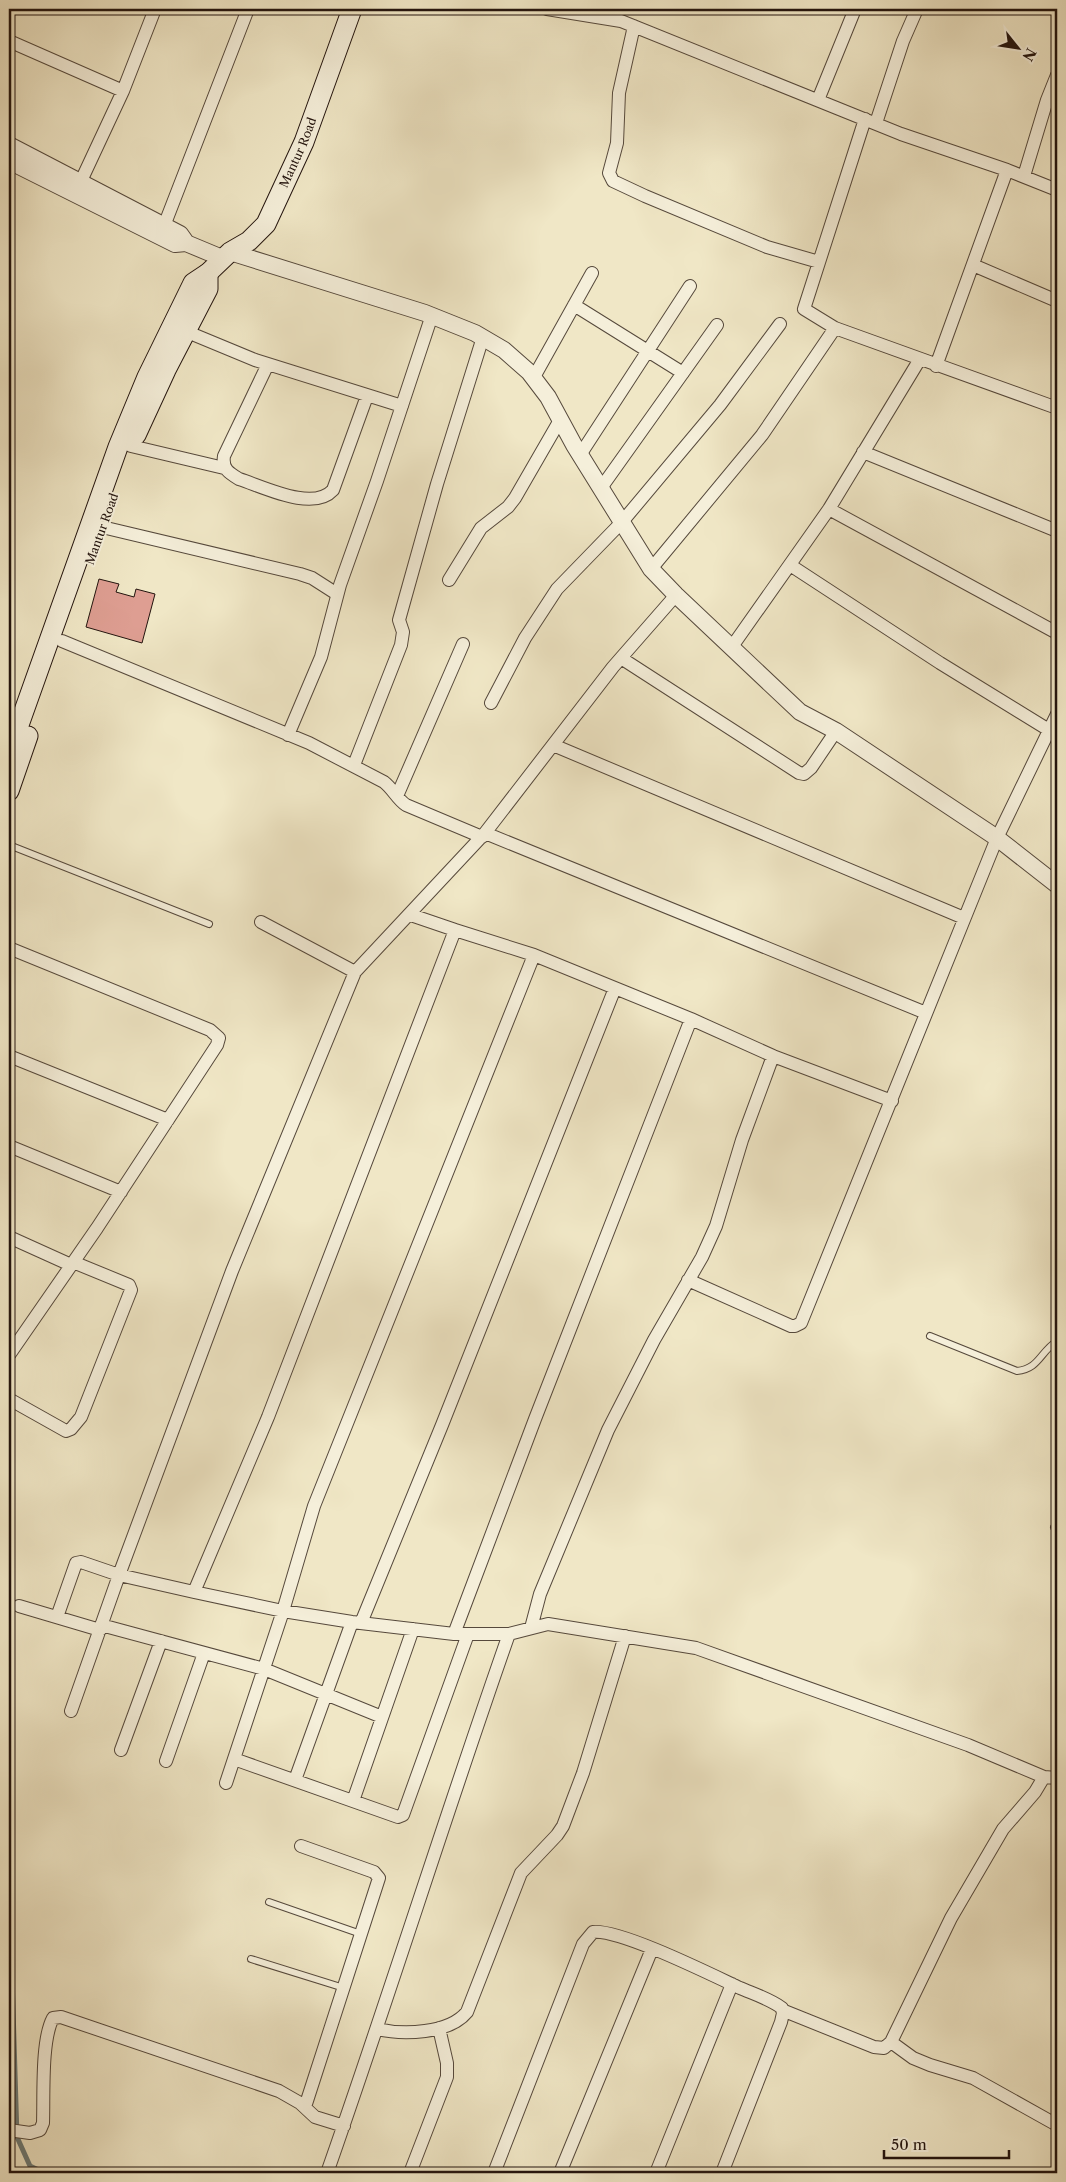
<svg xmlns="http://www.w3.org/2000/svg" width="1066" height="2182" font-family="'Libre Caslon Text',serif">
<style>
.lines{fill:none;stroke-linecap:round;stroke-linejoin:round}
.stream{stroke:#6c7a76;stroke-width:5}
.building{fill:#de9e92;stroke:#23140e}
.service-casing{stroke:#56493c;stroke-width:8}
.minor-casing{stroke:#56493c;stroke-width:14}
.tertiary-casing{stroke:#56493c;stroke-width:18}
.secondary-casing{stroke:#23140e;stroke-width:21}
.service{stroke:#f5efda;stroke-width:6}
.minor{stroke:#f5efda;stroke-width:12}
.tertiary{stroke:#f5efda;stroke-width:16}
.secondary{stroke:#f5efda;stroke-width:19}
.labels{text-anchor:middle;stroke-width:4;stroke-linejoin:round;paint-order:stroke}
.street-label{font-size:12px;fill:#23140e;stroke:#f5efda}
</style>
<rect width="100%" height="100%" fill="#f0e7c6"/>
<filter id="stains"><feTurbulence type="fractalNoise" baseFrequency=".004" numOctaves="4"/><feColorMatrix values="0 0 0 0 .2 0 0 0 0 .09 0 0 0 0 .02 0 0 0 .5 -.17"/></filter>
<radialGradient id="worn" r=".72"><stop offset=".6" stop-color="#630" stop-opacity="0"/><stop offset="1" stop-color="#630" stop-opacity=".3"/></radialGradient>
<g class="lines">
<path class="stream" d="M9,1761L12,1792L11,1944L17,2137L30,2166L45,2173"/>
</g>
<path class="building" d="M99,579L119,584L116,592L134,597L136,589L155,594L142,643L86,627Z"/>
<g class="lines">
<g class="service-casing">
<path id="service" d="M9,845L209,924
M930,1336L1017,1371C1039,1369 1040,1352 1057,1341
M1054,1527L1057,1528
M269,1902L361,1934
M251,1959L344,1988"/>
</g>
<g class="minor-casing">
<path id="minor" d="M547,9L621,21L901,134L1007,170L1057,190
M634,26L619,93L617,143L609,173L613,181L645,196L767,247L819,262
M9,41L123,91
M818,100L855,9
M865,119L804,309L835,328L1057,408
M876,123L903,41L917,9
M1024,176L1047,100L1057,75
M81,181L123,91L155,9
M164,226L248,9
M973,265L1057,301
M574,305L683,373
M185,331L255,360L402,406
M268,364L224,456C222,469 229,473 239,479C264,487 313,512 333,490L367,396
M936,366L1007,170
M534,377L592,273
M131,446L224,468
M863,452L1057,531
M580,455L690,286
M601,488L717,325
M829,509L1057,633
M102,527L300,574L312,578L337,594
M790,565L940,663L1057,735
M651,569L762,435L835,328
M449,580L481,528L508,507L515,498L560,420
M62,641L309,743L384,782C393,789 397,799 406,805L482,837
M731,648L829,509L920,359
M621,658L799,773L804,774L811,768L836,731
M491,703L525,638L557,589L622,522L720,405L780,324
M288,735L321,657L340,585L377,481L432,315
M553,745L964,918
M354,765L401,645L403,632L399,620L437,484L483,337
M397,796L463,644
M485,833L926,1013
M261,922L355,972L485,833L613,667L676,595
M9,948L210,1030L219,1038L217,1045L97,1228L9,1355
M355,972L232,1271L119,1575L194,1592L268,1417L455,930L411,915
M691,1019L773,1056L892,1101
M9,1056L168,1120
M9,1146L121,1192
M9,1237L71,1265
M688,1280L791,1326H795L801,1323L997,838L1057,714
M9,1399L66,1431L71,1429L81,1417L131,1290L129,1285L73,1262
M194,1592L283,1611L352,1622L454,1634H509L548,1624L696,1648L968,1745L1044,1777L1057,1778
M19,1606L100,1630
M57,1617L76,1563L81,1562L119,1575L71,1711
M361,1623L442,1425L615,988
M101,1625L264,1669L382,1717
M531,1628L540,1594L608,1430L654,1340L702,1257L716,1226L742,1140L773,1056
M454,1634L535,1419L691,1019L534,955L455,930
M121,1750L161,1641
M234,1759L398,1817L403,1815L468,1634
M166,1761L204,1653
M295,1780L352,1622
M226,1783L283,1611L314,1506L534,955
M353,1801L413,1629
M301,1846L374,1872L379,1878L305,2107
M782,2010L874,2047L884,2048L891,2042L951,1918L1003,1829L1035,1792L1044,1777
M377,2029C403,2035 449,2034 467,2012L521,1873L557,1835L563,1826L583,1773L625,1636
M891,2042L913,2058L930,2065L973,2078L1057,2125
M9,2130L30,2133L40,2130L43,2123C44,2096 41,2040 53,2018L61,2017L279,2091L300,2103L315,2117L344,2126
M327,2173C390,1994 446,1813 509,1634
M410,2173L447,2077V2063L439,2028
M494,2173L583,1944L593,1932C620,1929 712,1975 740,1988C754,1994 770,1999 782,2008L783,2013L781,2022L722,2173
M560,2173L652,1949
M656,2173L732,1984"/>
</g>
<g class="tertiary-casing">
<path id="tertiary" d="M9,145L180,234L185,241
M9,161L175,244L186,243L222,258
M230,252L425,313L475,333L504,350L529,372L548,397L574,445L651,569L676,595L800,712L836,731L997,838L1057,885"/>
</g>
<g class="secondary-casing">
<g id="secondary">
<path d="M136,435L166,370L208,289V273"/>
<path id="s1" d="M9,753L118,447L147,377L193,283L208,273L230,252L249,241L266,224L304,142L352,9"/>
<path d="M9,791L28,736"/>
</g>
</g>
<use href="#service" class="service"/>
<use href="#minor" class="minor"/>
<use href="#tertiary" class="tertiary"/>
<use href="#secondary" class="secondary"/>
</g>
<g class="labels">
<g class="street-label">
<text dy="4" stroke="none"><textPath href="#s1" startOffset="678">Mantur Road</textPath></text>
<text transform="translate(102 529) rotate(-70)" y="4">Mantur Road</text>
</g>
</g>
<rect width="1066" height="2182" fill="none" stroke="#f0e7c6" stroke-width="30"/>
<rect x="10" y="10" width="1046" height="2162" fill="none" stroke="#23140e" stroke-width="2.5"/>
<rect x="15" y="15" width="1036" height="2152" fill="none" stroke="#23140e"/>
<g transform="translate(1018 48) rotate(120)" stroke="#f5efda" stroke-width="4" paint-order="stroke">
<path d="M0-4L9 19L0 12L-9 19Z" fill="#23140e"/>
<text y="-8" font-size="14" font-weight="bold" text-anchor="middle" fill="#23140e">N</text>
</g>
<path d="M884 2150v8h125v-8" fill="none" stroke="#23140e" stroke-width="2.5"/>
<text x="891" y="2150" font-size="15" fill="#23140e" stroke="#f5efda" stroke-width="4" paint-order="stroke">50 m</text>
<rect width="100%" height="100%" filter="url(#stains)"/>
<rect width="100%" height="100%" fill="url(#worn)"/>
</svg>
